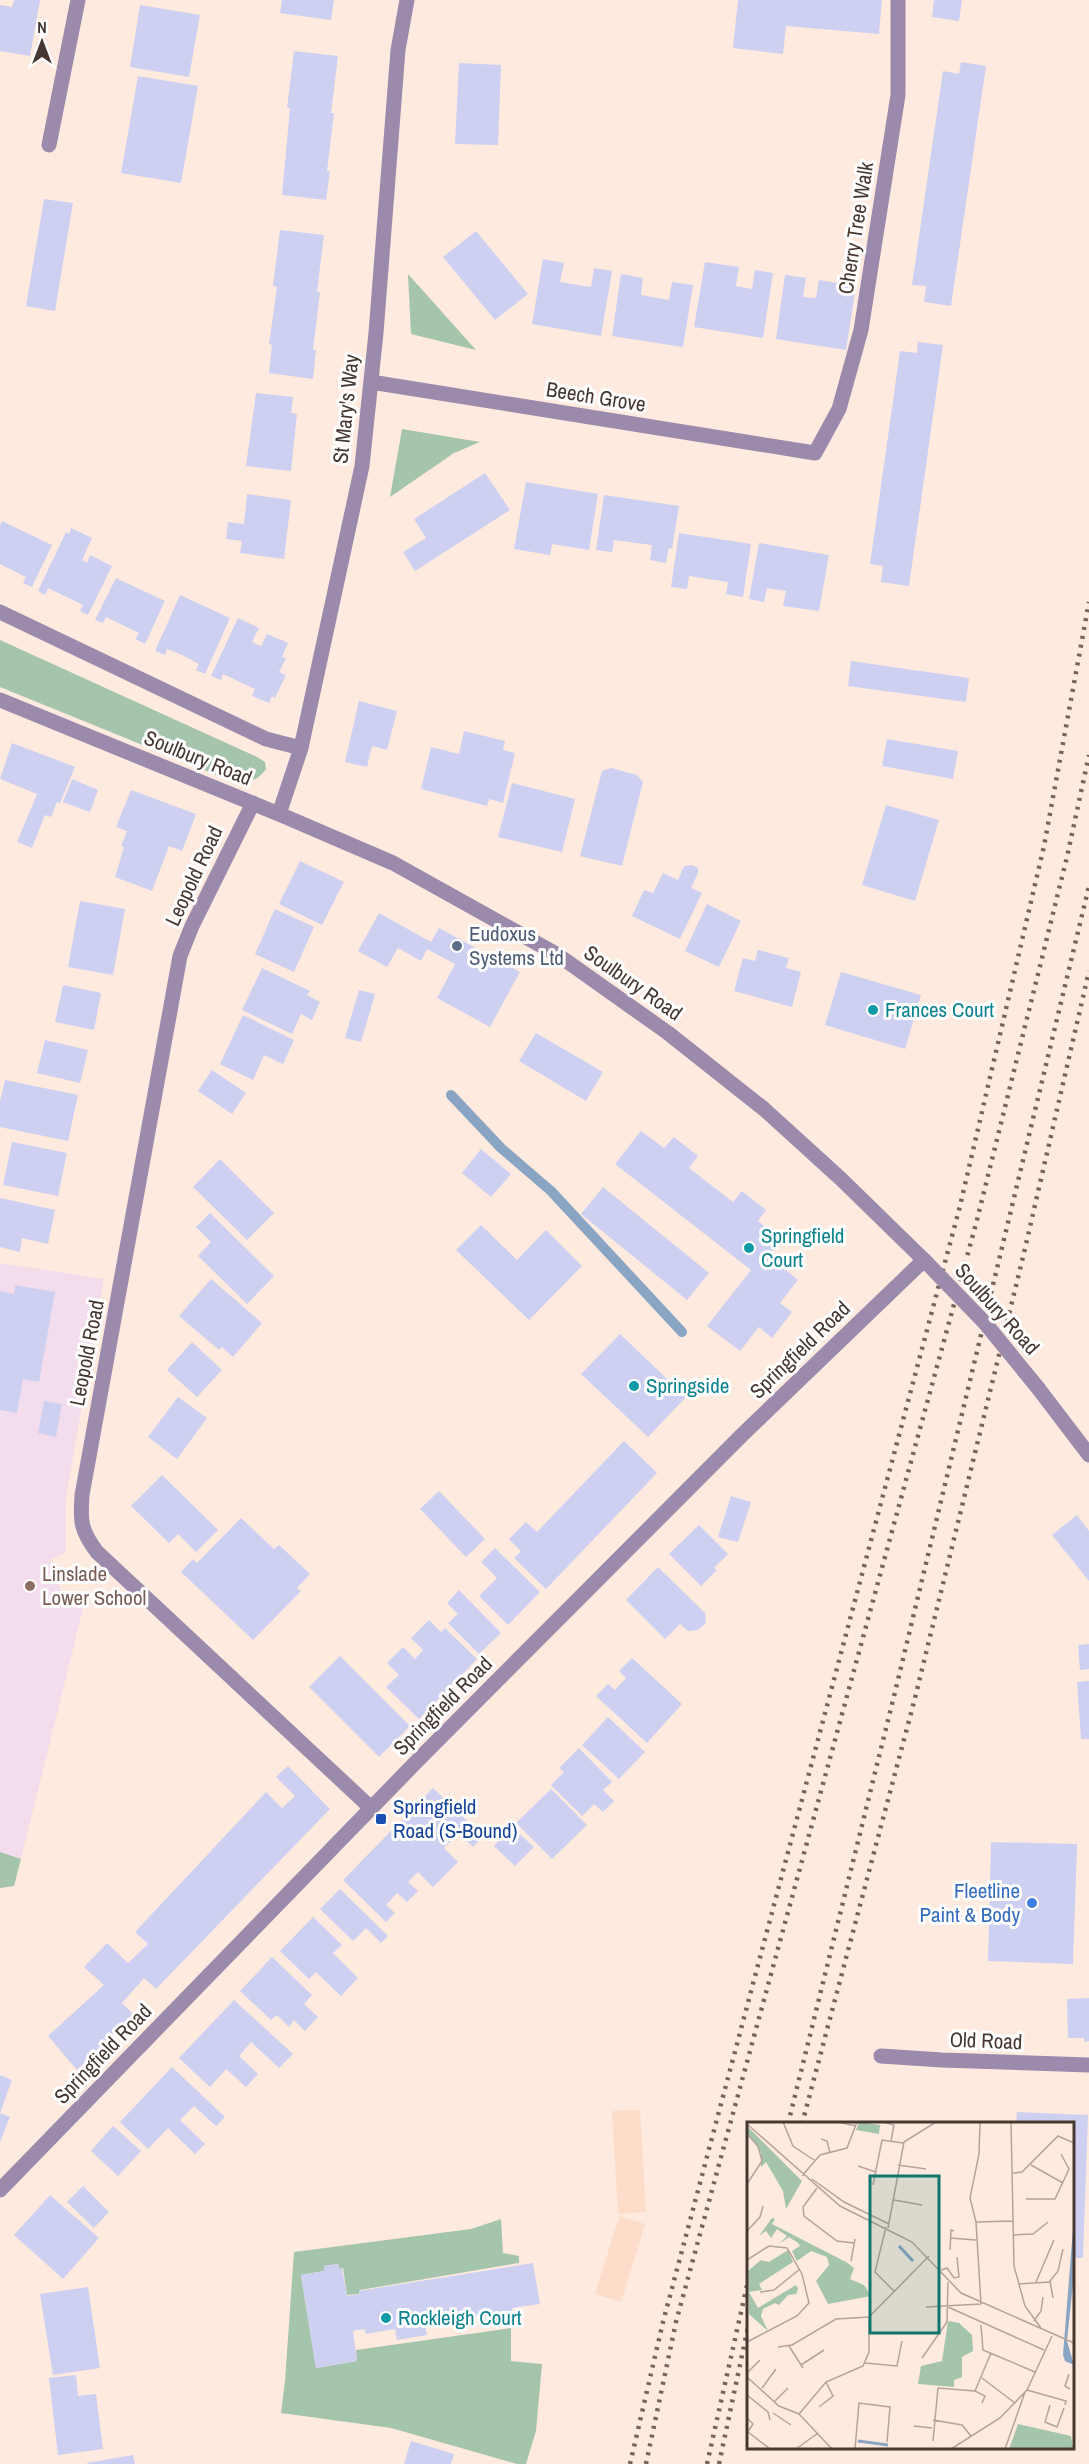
<svg xmlns="http://www.w3.org/2000/svg" width="1089" height="2464" font-family="'Archivo Narrow',sans-serif">
<style>
.built{fill:#fddcc9}
.education{fill:#f3ddec}
.green{fill:#a5c4ac}
.lines{fill:none;stroke-linecap:round;stroke-linejoin:round}
.stream{stroke:#8aa4c3;stroke-width:10}
.building{fill:#cdd0f1}
.minor{stroke:#9b8aab;stroke-width:15}
.rail{stroke:#74645c;stroke-width:4.5;stroke-dasharray:3 6;stroke-linecap:butt}
.minor-bridge{stroke:#9b8aab;stroke-width:15}
.service-dot{fill:#5c6f8a;stroke:#fff;stroke-width:2}
.culture-dot{fill:#0f9aa8;stroke:#fff;stroke-width:2}
.education-dot{fill:#8d6e63;stroke:#fff;stroke-width:2}
.transit-dot{fill:#1a4fb4;stroke:#fff;stroke-width:2}
.shop-dot{fill:#3f7fe0;stroke:#fff;stroke-width:2}
.labels{text-anchor:middle;stroke-width:6;stroke-linejoin:round;paint-order:stroke}
.street-label{font-size:21px;fill:#463831;stroke:#fff}
.service-label{font-size:21px;fill:#4e5e75;stroke:#fff;text-anchor:start}
.culture-label{font-size:21px;fill:#0d838f;stroke:#fff;text-anchor:start}
.education-label{font-size:21px;fill:#785e54;stroke:#fff;text-anchor:start}
.transit-label{font-size:21px;fill:#164399;stroke:#fff;text-anchor:start}
.shop-label{font-size:21px;fill:#366cbe;stroke:#fff;text-anchor:end}
.inset-river{fill:none;stroke:#8aa4c3;stroke-width:3}
.inset-road{fill:none;stroke:#b5a399;stroke-width:1.5}
.view{fill:#0f766e;fill-opacity:0.15;stroke:#0f766e;stroke-width:3}
.inset-edge{fill:none;stroke:#463831;stroke-width:3}
</style>
<rect width="100%" height="100%" fill="#ffeadf"/>
<path class="built" d="M640,2110L646,2212L618,2214L612,2111Z
M619,2216L645,2224L621,2302L595,2294Z"/>
<path class="education" d="M0,1263L104,1279L66,1498V1549L64,1553L50,1560L65,1600L85,1601L14,1886L0,1888Z"/>
<path class="green" d="M408,274L476,350L411,334Z
M402,429L480,442L454,453L390,497Z
M0,640L257,757L265,762L266,769C257,781 250,782 236,783L0,687Z
M0,1852L21,1859L14,1886L0,1888Z
M501,2219L503,2253L519,2256V2263L360,2290L359,2294L347,2295L343,2268L339,2269L338,2264L324,2266V2271L301,2275L316,2368L357,2361L356,2350L511,2328V2361L542,2364L536,2431L526,2464H517L391,2428L281,2413L285,2381L294,2252L471,2229Z"/>
<g class="lines">
<path class="stream" d="M451,1095L501,1148L551,1191L682,1332"/>
</g>
<path class="building" d="M14,0H40L30,56L0,51V5L12,7Z
M282,0H334L331,20L280,13Z
M738,0H882L879,34L786,26L783,54L733,48Z
M934,0H962L959,21L932,17Z
M140,5L200,15L189,77L130,67Z
M294,51L338,56L331,113H334L327,171H330L326,200L282,195L290,108H287Z
M961,62L986,66L951,306L924,302L926,286L912,285L943,71L959,74Z
M459,63L501,65L498,145L455,144Z
M138,76L198,86L181,183L121,173Z
M44,199L73,203L55,311L26,306Z
M280,230L324,235L317,292H320L313,350H316L313,379L269,373L272,345L269,344L277,287L273,286Z
M476,231L528,294L495,320L443,257Z
M543,259L564,263L560,282L591,287L594,268L612,271L601,336L532,324Z
M705,262L739,267L736,286L752,289L755,270L773,273L763,338L694,327Z
M621,274L643,278L641,295L669,300L672,282L693,285L683,347L612,336Z
M785,275L806,278L803,297L816,298L819,280L856,286L846,350L776,339Z
M918,342L943,345L909,586L881,582L883,566L870,564L900,351L917,353Z
M256,393L293,397L291,413L297,414L291,471L246,466Z
M485,473L510,510L415,571L403,552L426,538L414,519Z
M526,482L598,494L589,550L552,544L550,555L514,549Z
M247,494L291,500L284,559L240,553L242,541L226,539L228,522L244,524Z
M604,495L679,506L672,549L669,548L666,563L650,560L652,545L614,540L612,552L596,550Z
M2,521L52,545L32,587L23,583L26,577L0,564V526Z
M71,528L92,538L82,560L87,563L90,555L112,566L88,615L80,611L83,605L48,588L45,595L38,591L66,532L69,534Z
M679,533L751,544L743,597L726,594L728,582L689,576L687,589L671,587Z
M759,543L829,555L819,611L783,606L786,591L767,588L764,602L749,599Z
M116,578L165,601L145,644L135,639L139,633L106,617L103,623L95,620Z
M180,595L230,618L205,674L196,670L199,664L182,655L167,649L165,655L155,651Z
M238,618L259,628L252,642L261,646L267,634L288,643L282,657L286,658L279,672L286,675L275,698L272,696L269,703L252,696L255,689L223,674L221,680L211,676Z
M851,661L969,678L966,702L848,686Z
M359,701L397,711L387,750L372,746L367,767L345,762Z
M464,731L505,741L503,750L515,753L503,803L489,799L487,806L421,789L431,747L459,754Z
M887,739L958,751L953,779L882,766Z
M12,743L75,767L60,803L57,802L51,817L45,815L32,848L17,842L37,794L0,779Z
M611,768L637,775L643,782L622,866L580,856L602,771Z
M72,779L98,790L90,812L63,802Z
M512,783L575,799L562,852L498,837Z
M131,790L196,814L182,851L169,846L152,891L115,877L124,847L121,846L127,831L116,827Z
M886,805L939,820L915,901L862,885Z
M300,861L344,882L322,925L279,904Z
M692,865L698,868V873L691,888L702,893L680,939L632,916L644,890L653,893L663,873L678,880L684,866Z
M80,901L125,909L113,975L68,967Z
M707,904L741,921L719,967L685,951Z
M275,909L314,927L294,972L255,954Z
M379,913L431,942L439,928L520,972L490,1027L437,998L455,964L427,949L421,961L398,948L387,967L358,951Z
M758,950L789,958L786,968L801,972L792,1007L734,991L743,958L755,961Z
M262,968L310,991L307,995L320,1002L312,1020L301,1014L292,1034L242,1010Z
M841,972L921,995L905,1049L825,1025Z
M63,985L101,993L94,1030L55,1022Z
M359,990L375,994L361,1042L345,1038Z
M243,1015L294,1040L283,1064L264,1055L253,1080L220,1064Z
M536,1033L603,1072L586,1101L519,1061Z
M45,1040L88,1050L80,1083L37,1073Z
M212,1070L246,1093L232,1114L198,1091Z
M5,1080L78,1095L68,1141L0,1127V1101Z
M641,1131L664,1148L674,1137L698,1156L689,1168L733,1202L742,1191L766,1210L758,1221L782,1240L769,1256L798,1280L780,1303L792,1312L772,1338L759,1327L740,1351L707,1326L751,1270L615,1164Z
M12,1142L67,1153L58,1196L3,1185Z
M481,1149L511,1174L491,1197L462,1173Z
M220,1159L274,1213L247,1240L193,1187Z
M603,1187L709,1273L687,1300L581,1214Z
M0,1198L55,1210L48,1244L22,1238L20,1252L0,1247Z
M210,1213L274,1276L247,1304L198,1256L211,1242L196,1227Z
M481,1225L517,1260L546,1230L582,1266L529,1320L456,1250Z
M211,1279L262,1323L233,1357L222,1347L219,1350L179,1316Z
M15,1285L55,1292L39,1382L23,1379L17,1413L0,1410V1291L14,1294Z
M620,1334L686,1397L648,1437L581,1374Z
M192,1342L222,1370L197,1397L167,1370Z
M178,1397L207,1418L177,1459L148,1437Z
M44,1401L62,1404L56,1437L38,1433Z
M624,1441L657,1473L546,1589L514,1558L521,1551L509,1539L526,1522L537,1532Z
M162,1475L218,1530L196,1552L178,1534L169,1543L131,1506Z
M439,1491L485,1539L466,1557L420,1509Z
M731,1496L751,1502L738,1542L718,1537Z
M1077,1515L1089,1531V1581L1052,1535Z
M241,1518L274,1549L279,1545L310,1574L297,1588L301,1591L253,1640L181,1572L193,1559L197,1563Z
M699,1525L728,1554L714,1568L717,1570L701,1586L669,1554Z
M495,1548L540,1592L508,1625L479,1596L497,1578L481,1562Z
M658,1567L705,1613L706,1623L698,1630L688,1631L680,1624L665,1639L626,1600Z
M459,1590L501,1633L479,1654L448,1623L458,1614L447,1603Z
M429,1620L441,1632L445,1628L477,1659L419,1719L386,1687L399,1675L387,1663L403,1647L415,1659L423,1650L411,1638Z
M1089,1644V1669L1080,1670L1078,1645Z
M340,1656L410,1726L379,1757L309,1687Z
M632,1658L682,1704L647,1743L596,1696L608,1684L615,1690L626,1678L619,1671Z
M1089,1681V1739H1081L1077,1682Z
M608,1717L645,1752L619,1779L582,1745Z
M579,1748L612,1782L603,1790L614,1801L603,1812L594,1804L582,1816L551,1785L564,1772L559,1768Z
M288,1766L330,1809L156,1989L144,1978L122,2003L133,2014L77,2070L48,2036L104,1985L84,1967L107,1943L128,1963L148,1944L135,1932L266,1792L282,1808L295,1796L276,1777Z
M433,1788L483,1836L473,1847L458,1833L444,1848L458,1862L433,1887L418,1872L408,1882L418,1891L407,1902L397,1893L386,1905L395,1913L386,1922L343,1880Z
M551,1789L587,1825L552,1859L516,1823Z
M512,1827L534,1847L515,1866L494,1846Z
M991,1842L1077,1844L1073,1964L988,1961Z
M340,1889L388,1936L381,1943L366,1928L353,1941L320,1909Z
M313,1917L342,1945L333,1953L358,1978L341,1996L316,1972L309,1979L280,1951Z
M272,1957L312,1995L304,2004L318,2017L305,2031L294,2020L289,2027L277,2015L271,2020L240,1991Z
M1089,1998V2041L1084,2042V2038H1068L1067,1999Z
M234,2000L293,2054L279,2068L251,2042L239,2056L258,2074L246,2087L226,2069L210,2087L179,2058Z
M172,2067L225,2117L216,2126L194,2106L180,2120L205,2144L195,2154L168,2128L148,2149L120,2122Z
M0,2075L12,2080L0,2113L10,2117L0,2142Z
M1017,2112L1088,2115L1083,2258H1072V2124H1016Z
M113,2126L141,2151L118,2176L91,2151Z
M83,2186L109,2212L94,2228L67,2202Z
M50,2195L99,2238L63,2279L14,2235Z
M533,2263L540,2304L512,2308L514,2321L482,2326L481,2315L425,2324L427,2335L397,2340L395,2329L366,2334L364,2329L353,2331L357,2361L316,2368L301,2275L324,2271V2266L338,2264L339,2269L342,2268L347,2296L360,2294L359,2291Z
M88,2287L100,2368L53,2375L40,2294Z
M76,2375L78,2396L96,2394L103,2449L58,2455L49,2378Z
M411,2441L454,2454L451,2464H404Z
M133,2455L135,2464H87V2463Z"/>
<g class="lines">
<path class="minor" d="M49,145L78,0
M371,382L815,453L839,409L861,330L898,95V0
M0,612L266,739L301,748
M0,700L279,814L393,863L558,955L668,1033L764,1109L841,1179L924,1260L742,1435L418,1760L0,2190
M253,803L192,926L180,956L82,1495C80,1522 81,1531 97,1552L371,1808
M279,814L301,748L362,466L376,333L398,50L407,0
M1038,1388L1089,1455
M881,2056L942,2060L1089,2065"/>
<path class="rail" d="M788,2124L896,1688L1089,886
M802,2124L915,1698L1023,1257L1089,971
M630,2464L663,2322L960,1206L1044,846L1089,602
M646,2464L676,2322L977,1220L1067,857L1089,755
M707,2464L748,2281
M719,2464L748,2327"/>
<path class="minor-bridge" d="M924,1260L985,1323L1038,1388"/>
</g>
<circle class="service-dot" cx="457" cy="946" r="6"/>
<g class="culture-dot">
<circle cx="873" cy="1010" r="6"/>
<circle cx="749" cy="1248" r="6"/>
<circle cx="634" cy="1386" r="6"/>
<circle cx="386" cy="2318" r="6"/>
</g>
<circle class="education-dot" cx="30" cy="1586" r="6"/>
<rect class="transit-dot" x="375" y="1813" width="12" height="12" rx="3"/>
<circle class="shop-dot" cx="1032" cy="1903" r="6"/>
<g class="labels">
<g class="street-label">
<text transform="translate(856 228) rotate(-81)" y="7">Cherry Tree Walk</text>
<text transform="translate(596 397) rotate(9)" y="7">Beech Grove</text>
<text transform="translate(346 409) rotate(-84)" y="7">St Mary's Way</text>
<text transform="translate(198 758) rotate(22)" y="7">Soulbury Road</text>
<text transform="translate(194 876) rotate(-65)" y="7">Leopold Road</text>
<text transform="translate(633 983) rotate(35)" y="7">Soulbury Road</text>
<text transform="translate(997 1309) rotate(48)" y="7">Soulbury Road</text>
<text transform="translate(800 1350) rotate(-44)" y="7">Springfield Road</text>
<text transform="translate(87 1353) rotate(-79)" y="7">Leopold Road</text>
<text transform="translate(443 1706) rotate(-45)" y="7">Springfield Road</text>
<text transform="translate(986 2041) rotate(2)" y="7">Old Road</text>
<text transform="translate(103 2054) rotate(-46)" y="7">Springfield Road</text>
</g>
<g class="service-label">
<text x="469" y="941">Eudoxus<tspan x="469" dy="24">Systems Ltd</tspan></text>
</g>
<g class="culture-label">
<text x="885" y="1017">Frances Court</text>
<text x="761" y="1243">Springfield<tspan x="761" dy="24">Court</tspan></text>
<text x="646" y="1393">Springside</text>
<text x="398" y="2325">Rockleigh Court</text>
</g>
<g class="education-label">
<text x="42" y="1581">Linslade<tspan x="42" dy="24">Lower School</tspan></text>
</g>
<g class="transit-label">
<text x="393" y="1814">Springfield<tspan x="393" dy="24">Road (S-Bound)</tspan></text>
</g>
<g class="shop-label">
<text x="1020" y="1898">Fleetline<tspan x="1020" dy="24">Paint &amp; Body</tspan></text>
</g>
</g>
<g transform="translate(747 2122)">
<rect width="327" height="327" fill="#ffeadf"/>
<path d="M112,0L133,3L132,12L109,8ZM0,4L55,59L39,87L36,69L19,40L14,45V30L0,11ZM25,96L28,97L25,102L99,140L107,146L103,157L117,163L124,174L81,182L69,159L82,143L80,135L64,129L50,139L45,129L53,124L51,121L42,115L32,122L40,114L30,107L24,116L19,109L12,114ZM41,128L46,140L12,162L15,168L2,170L11,186L49,163L51,167L49,172L41,173L32,183L28,181L16,187L14,194L21,209L2,192L1,149L14,138L22,140ZM201,199L212,201L225,213L226,229L215,235V255L207,258V265L171,262L174,244L195,239ZM271,302L324,314L326,327H262Z" fill="#a5c4ac"/>
<path d="M327,94V152L320,219L327,243L318,239L316,233Z" fill="#8aa4c3"/>
<path class="inset-river" d="M152,124L166,139M111,319L141,323"/>
<path class="inset-road" d="M36,0L46,24L67,38M91,0L109,4M136,0L147,3L144,19M264,0L267,144L278,184L294,206M0,2L93,84L165,120L214,171L327,221M0,12L11,24L15,39L0,62M74,17L80,19L83,31M151,43L179,47M284,43L316,61M111,44L129,50M266,51L275,50L311,14L327,21M55,54L73,33L100,26L110,0M65,57L97,80L142,102M126,63L135,18L156,21M70,66L56,85L57,94L90,119L107,121M279,77H308L322,47L314,32M147,78L175,83M229,100L223,76L232,32L233,0M229,100L234,182M229,100L266,99M139,105L128,150L147,169M141,106L157,20L189,0M0,109L13,95L16,84M266,113L286,112L301,100M203,116L229,118M203,128L204,108L207,109M0,138L22,124L40,126L55,152L62,181L50,194L0,220M104,139L108,117M194,148L200,146L207,156L212,155L210,135M289,160L307,118M271,162L303,160M13,170L27,168L53,147M306,176L303,159L311,149L316,127M179,185L234,182M201,185L297,228M122,195L182,134M287,199L294,189L296,175M234,203L236,228L288,250M42,224L56,246M31,225L45,223L89,197L122,195M175,236L200,200L201,160M118,241L150,244L155,219M54,243L77,228M0,251L13,238M322,252L318,264L323,267M0,255L32,284L52,292M235,256L268,281M15,266L29,247M280,268L319,279L318,283M228,269L244,231M0,273L21,290L23,298M28,279L41,266M303,283L298,300L310,305L317,286M72,285L86,274L79,260M26,291L44,303M52,292L79,260L116,244L122,230V195M52,292L85,327M0,296L6,302L0,311M186,298L215,303L224,314M167,304L185,306M1,310L23,327M186,319L191,266L228,269L238,274L235,281M49,327L71,311M108,327L112,281L143,285L140,320M204,327L253,296L280,268L305,214M258,327L278,270"/>
<path class="view" d="M123,54H192V211H123Z"/>
<rect width="327" height="327" class="inset-edge"/>
</g>
<g transform="translate(42 42)" stroke="#ffffff" stroke-width="4.5" paint-order="stroke">
<path d="M0-4.5L10 22L0 15L-10 22Z" fill="#463831"/>
<text y="-9" font-size="16" font-weight="bold" text-anchor="middle" fill="#463831">N</text>
</g>
</svg>
